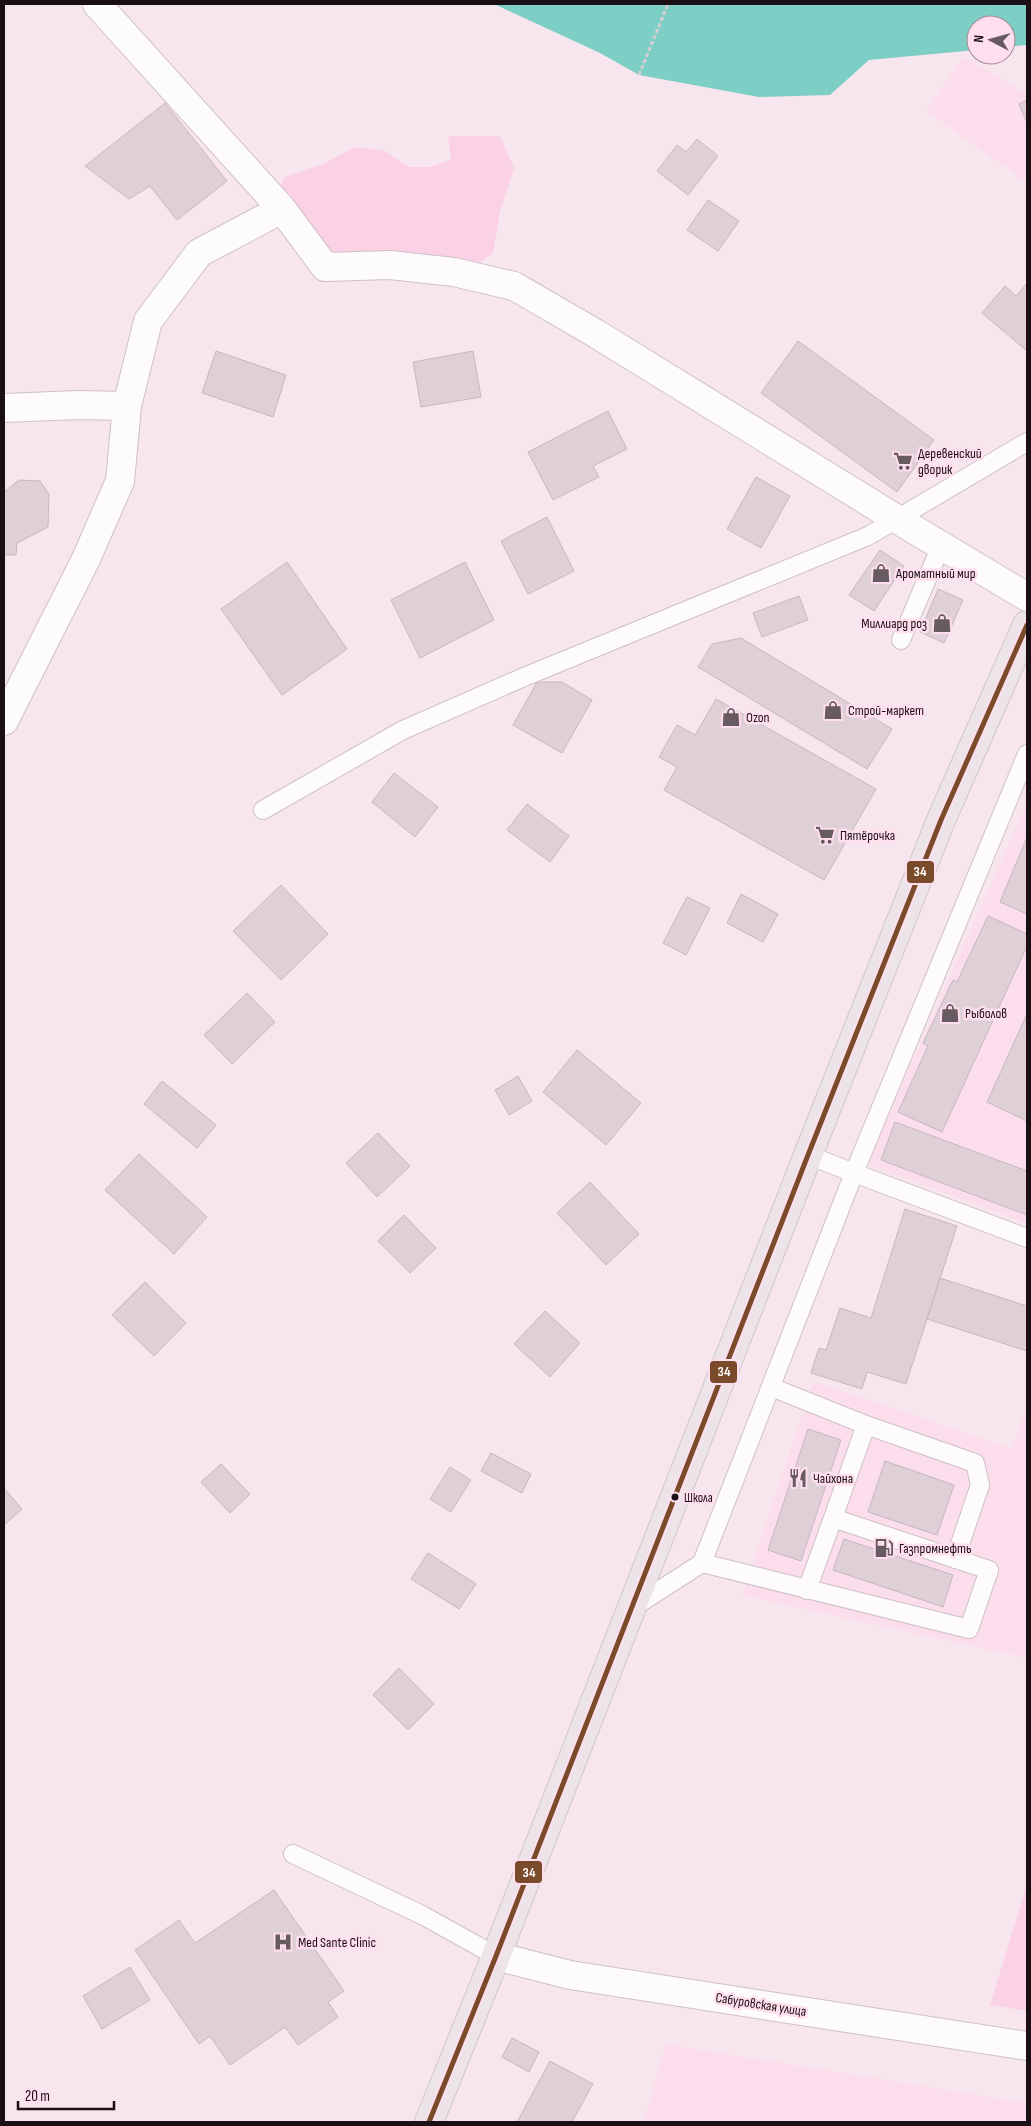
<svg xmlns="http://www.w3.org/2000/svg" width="1031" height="2126" font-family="'Sofia Sans Condensed',sans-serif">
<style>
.built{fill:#fbddeb}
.green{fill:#fbd2e5}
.water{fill:#7dcec5}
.building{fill:#dfd0d7;stroke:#c6b8bf}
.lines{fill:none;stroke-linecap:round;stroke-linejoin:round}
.service-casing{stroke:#cec1c6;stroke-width:20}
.minor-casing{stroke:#cec1c6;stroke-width:30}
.tertiary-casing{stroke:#cec1c6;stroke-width:30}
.primary-casing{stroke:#cfc6ca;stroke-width:30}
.path{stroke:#d4d0d2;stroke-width:3;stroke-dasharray:4 2.5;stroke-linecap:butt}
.service{stroke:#fefbfc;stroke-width:18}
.minor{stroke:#fefbfc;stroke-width:28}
.tertiary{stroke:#fefbfc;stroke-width:28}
.primary{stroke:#ede4e9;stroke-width:28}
.bus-1-casing{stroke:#ffdfed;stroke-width:9}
.bus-1{stroke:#7a4b2a;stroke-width:5}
.bus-dot{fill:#190f14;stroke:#ffdfed;stroke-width:2}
.labels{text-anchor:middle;stroke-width:5;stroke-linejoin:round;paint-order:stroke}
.bus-label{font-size:13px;fill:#190f14;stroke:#ffdfed;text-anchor:start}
.poi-label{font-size:14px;fill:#190f14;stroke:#ffdfed;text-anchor:start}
.street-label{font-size:14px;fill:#190f14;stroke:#ffdfed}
.line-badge{stroke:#ffdfed;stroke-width:2}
.badge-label{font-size:14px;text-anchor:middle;font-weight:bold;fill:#fff}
</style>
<rect width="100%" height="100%" fill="#f8e6ee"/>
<path class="built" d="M964,56L1023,92L1027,91V183L926,111Z
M1027,803V1223L867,1164Z
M814,1381L1012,1449L1027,1407V1658L742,1595Z
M666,2044L1027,2103V2122H643Z"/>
<path class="green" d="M448,136H500L514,168L500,212L493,253L471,269L343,260L312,241L272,199L285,177L323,164L355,147L383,150L409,167H430L451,160Z
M1027,1884V2011L990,2005Z"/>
<path class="water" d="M494,4H1027V45L1006,47V25H976V50L869,60L830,95L759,97L639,75L600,53Z"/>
<path class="building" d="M1027,100V123L1019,104Z
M165,103L227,181L177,220L150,186L129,199L85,166Z
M697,139L718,156L688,195L657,171L677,145L686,152Z
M708,200L739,221L718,251L687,230Z
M1027,283V351L982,313L1005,286L1016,296Z
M798,341L934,440L897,492L761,393Z
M216,351L286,375L273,417L202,393Z
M473,351L481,397L421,407L413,362Z
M608,411L627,449L593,466L599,477L553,500L528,452Z
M756,477L790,496L761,548L727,529Z
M19,480L40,481L49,494L48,527L17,543L16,555H4V492Z
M547,517L574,571L528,594L501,541Z
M880,550L904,566L874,611L849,595Z
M287,562L347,649L282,695L221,609Z
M465,562L494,620L420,658L391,600Z
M938,589L963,600L944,643L920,632Z
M799,596L808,620L762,637L753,613Z
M741,638L892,729L867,769L698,667L712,644Z
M537,682H562L592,700L562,753L513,725Z
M716,699L876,789L824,880L664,790L677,767L659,757L677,725L695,735Z
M394,773L438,807L415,837L372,802Z
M527,804L569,836L550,862L507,830Z
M1027,837V914L1000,902Z
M281,885L328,934L281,980L233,931Z
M741,894L778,914L763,942L727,923Z
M687,897L710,908L686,955L663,943Z
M988,916L1027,934V946L942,1132L898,1112L928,1046L923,1043L953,980L957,982Z
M247,993L275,1022L232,1064L204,1035Z
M1027,1014V1121L987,1102Z
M577,1050L641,1103L606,1145L543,1092Z
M518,1076L532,1101L509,1115L495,1090Z
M162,1081L216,1125L197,1148L144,1104Z
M895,1122L1027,1171V1215L881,1160Z
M378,1133L410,1166L377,1197L346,1163Z
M139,1154L207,1217L174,1254L105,1190Z
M590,1182L639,1234L606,1265L557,1213Z
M905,1209L957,1226L906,1384L867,1372L862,1389L811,1373L819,1348L826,1350L840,1308L871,1318Z
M404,1215L436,1248L410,1273L378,1241Z
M940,1278L1027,1306V1351L927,1319Z
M145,1282L186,1323L154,1356L112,1315Z
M545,1311L580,1343L550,1377L514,1344Z
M808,1429L841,1440L801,1561L768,1550Z
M491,1453L531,1474L522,1493L481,1471Z
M885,1461L954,1485L937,1535L868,1512Z
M221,1464L250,1494L230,1513L201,1482Z
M450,1467L471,1480L451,1512L430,1499Z
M4,1488L22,1509L4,1525Z
M844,1539L953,1575L943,1607L833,1570Z
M428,1553L476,1584L459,1609L411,1579Z
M399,1668L434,1704L408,1730L373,1695Z
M274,1890L344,1991L328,2002L338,2017L298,2045L285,2027L230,2065L210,2036L199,2044L135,1950L179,1920L195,1943Z
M130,1967L150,2000L102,2029L83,1996Z
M512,2038L539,2052L529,2072L502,2057Z
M550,2061L593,2084L572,2122H517Z"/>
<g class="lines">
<g class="service-casing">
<path id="service" d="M901,640L941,546
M1027,754L854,1173L1027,1238
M263,810L403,730L524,677L868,536L1027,442
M771,1387L866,1425L975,1463L980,1485L955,1559
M702,1563L854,1173L808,1155
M807,1590L833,1518
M632,1608L702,1563L969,1629L989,1570L833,1518L866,1425
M293,1854L422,1915L496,1956"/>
</g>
<g class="minor-casing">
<path id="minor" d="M97,4L282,209L325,267L390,265L454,272L514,286L595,333L895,518L1027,597
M4,408L78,405L127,406
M4,721L86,559L120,481L127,406L148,321L199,253L282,209"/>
</g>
<g class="tertiary-casing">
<path id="tertiary" d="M496,1956L570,1975L1027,2046"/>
</g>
<g class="primary-casing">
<path id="primary" d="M429,2122L496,1956L808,1155L941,820L1027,625"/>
</g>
<path class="path" d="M639,75L668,4"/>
<use href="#service" class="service"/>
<use href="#minor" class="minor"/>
<use href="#tertiary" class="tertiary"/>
<use href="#primary" class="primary"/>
<g class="bus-1-casing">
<path id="bus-1" d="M429,2122L496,1956L808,1155L941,820L1027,625"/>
</g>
<use href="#bus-1" class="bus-1"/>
</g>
<defs>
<g id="supermarket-bare" transform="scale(1.5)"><path d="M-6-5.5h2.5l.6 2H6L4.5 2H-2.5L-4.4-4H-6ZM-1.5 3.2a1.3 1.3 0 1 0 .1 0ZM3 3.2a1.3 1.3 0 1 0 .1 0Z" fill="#675a60" stroke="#ffdfed" stroke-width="2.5" paint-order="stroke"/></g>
<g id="shop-bare" transform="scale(1.5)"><path d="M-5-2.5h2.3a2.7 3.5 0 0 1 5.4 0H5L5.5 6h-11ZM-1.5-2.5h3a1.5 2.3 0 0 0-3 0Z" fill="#675a60" stroke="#ffdfed" stroke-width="2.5" paint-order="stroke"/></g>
<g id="restaurant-bare" transform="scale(1.5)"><path d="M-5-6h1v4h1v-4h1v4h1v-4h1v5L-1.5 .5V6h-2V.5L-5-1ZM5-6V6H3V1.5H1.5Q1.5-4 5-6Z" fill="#675a60" stroke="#ffdfed" stroke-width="2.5" paint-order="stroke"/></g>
<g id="fuel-bare" transform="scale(1.5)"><path d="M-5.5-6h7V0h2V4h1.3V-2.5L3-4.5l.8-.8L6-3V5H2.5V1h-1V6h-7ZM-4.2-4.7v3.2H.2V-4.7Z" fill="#675a60" stroke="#ffdfed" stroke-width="2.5" paint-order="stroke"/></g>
<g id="hospital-bare" transform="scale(1.5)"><path d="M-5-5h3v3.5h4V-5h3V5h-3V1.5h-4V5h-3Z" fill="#675a60" stroke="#ffdfed" stroke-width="2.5" paint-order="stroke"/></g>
</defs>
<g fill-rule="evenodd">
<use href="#supermarket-bare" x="903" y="461"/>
<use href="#shop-bare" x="881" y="573"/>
<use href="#shop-bare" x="942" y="623"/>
<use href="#shop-bare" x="833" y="710"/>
<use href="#shop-bare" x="731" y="717"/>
<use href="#supermarket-bare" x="825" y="835"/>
<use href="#shop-bare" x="950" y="1013"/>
<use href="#restaurant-bare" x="798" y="1478"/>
<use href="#fuel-bare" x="884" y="1548"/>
<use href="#hospital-bare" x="283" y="1942"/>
</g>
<circle class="bus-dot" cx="675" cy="1497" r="4.5"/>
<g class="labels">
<g class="bus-label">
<text x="684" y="1502">Школа</text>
</g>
<g class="poi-label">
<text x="918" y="458">Деревенский<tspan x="918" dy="16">дворик</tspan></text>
<text x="896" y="578">Ароматный мир</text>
<text x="927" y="628" text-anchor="end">Миллиард роз</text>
<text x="848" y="715">Строй-маркет</text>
<text x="746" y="722">Ozon</text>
<text x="840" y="840">Пятёрочка</text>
<text x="965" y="1018">Рыболов</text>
<text x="813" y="1483">Чайхона</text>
<text x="899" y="1553">Газпромнефть</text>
<text x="298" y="1947">Med Sante Clinic</text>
</g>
<g class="street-label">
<text transform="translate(761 2004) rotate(9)" y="5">Сабуровская улица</text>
</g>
</g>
<g class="line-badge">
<rect x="906" y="860" width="29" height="24" rx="5" fill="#7a4b2a"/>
<rect x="709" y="1360" width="29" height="24" rx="5" fill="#7a4b2a"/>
<rect x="514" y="1860" width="29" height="24" rx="5" fill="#7a4b2a"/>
</g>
<g class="badge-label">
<text x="920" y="876">34</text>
<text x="724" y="1376">34</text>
<text x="529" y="1877">34</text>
</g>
<rect width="1031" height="2126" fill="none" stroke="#190f14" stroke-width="10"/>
<g transform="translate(991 40) rotate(276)"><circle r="24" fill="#ffdfed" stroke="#a38c96"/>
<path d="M0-4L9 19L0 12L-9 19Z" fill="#675a60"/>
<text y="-8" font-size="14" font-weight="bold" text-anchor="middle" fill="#190f14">N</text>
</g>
<path d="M18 2101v8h96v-8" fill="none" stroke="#190f14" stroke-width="2.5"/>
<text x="25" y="2101" font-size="15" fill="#190f14" stroke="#ffdfed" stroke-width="4" paint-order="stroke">20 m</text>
</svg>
